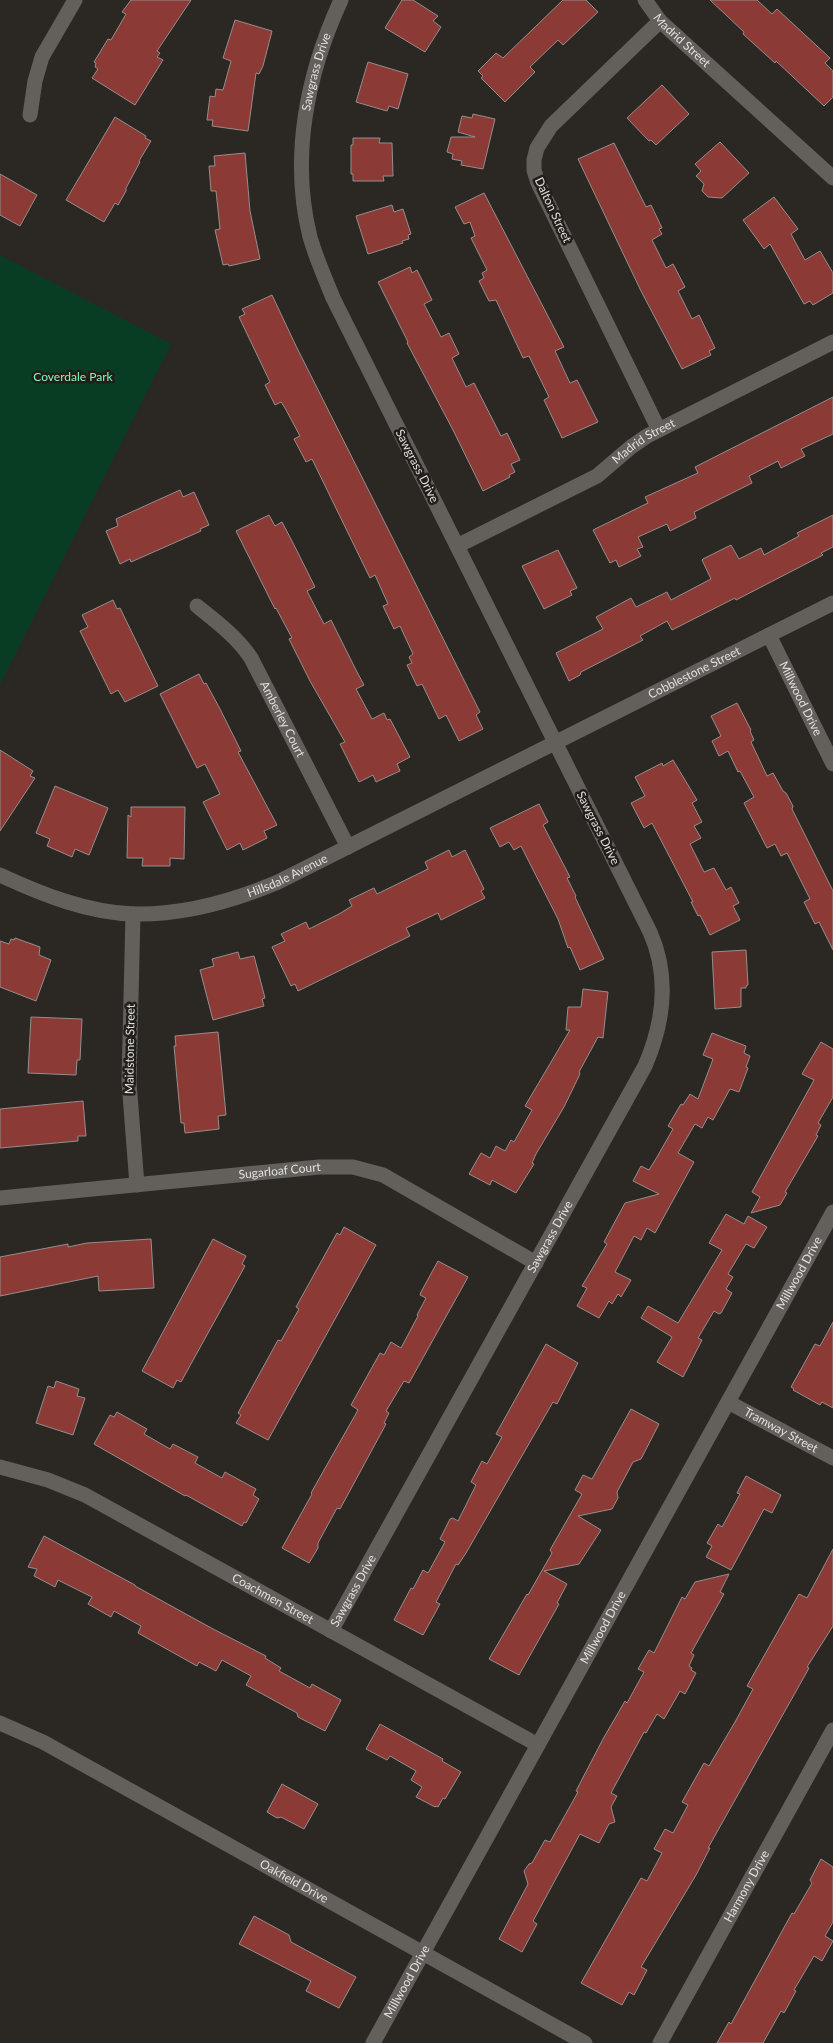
<svg xmlns="http://www.w3.org/2000/svg" width="833" height="2043" font-family="Lato,sans-serif">
<style>
.green{fill:#093d23}
.building{fill:#8c3a35;stroke:#948e8d}
.lines{fill:none;stroke-linecap:round;stroke-linejoin:round}
.street{stroke:#63605b;stroke-width:15}
.labels{text-anchor:middle;stroke-width:5;stroke-linejoin:round;paint-order:stroke}
.street-label{font-size:12px;fill:#e1e0dd;stroke:#211e1b}
.park-label{font-size:12px;fill:#82f7b2;stroke:#211e1b}
</style>
<rect width="100%" height="100%" fill="#2b2824"/>
<path class="green" d="M0,255L171,344L0,685Z"/>
<path class="building" d="M131,0H191L157,51L160,53L157,57L163,60L135,105L92,78L98,69L95,67L96,63L94,62L108,39L111,40L126,14L122,12Z
M402,0H413L438,16L433,21L441,27L425,52L385,28Z
M563,0H586L598,12L563,45L558,40L530,67L535,72L505,102L481,78L483,76L478,71L496,53L503,58Z
M710,0H757L772,14L777,9L830,58L825,63L833,71V97L824,106L776,61L775,63L743,34L744,32Z
M235,20L272,31L263,66L259,74L256,73L248,131L212,126L213,120H207L210,96L215,97L216,89L223,90L231,61L223,58Z
M368,62L408,74L398,109L389,106L387,111L356,102Z
M662,85L689,114L656,145L651,140L649,141L627,118Z
M473,114L495,119L483,169L461,165L462,161L452,159L453,154L447,152L451,137H475L458,132L462,116L472,118Z
M115,117L146,136L145,138L151,141L139,161L140,162L126,188V191L118,205L115,203L104,222L66,200Z
M353,138H380L379,143H392L393,176H383L384,181H353V174H351V145H353Z
M720,142L749,173L722,198L708,197L702,191L704,184L696,176L701,171L695,164Z
M614,143L646,207L651,205L662,228L659,229L662,234L652,240L666,268L673,264L685,287L678,291L692,319L699,315L715,348L709,351L711,355L682,369L641,291L578,159Z
M245,153L250,211L260,259L229,266L228,264L223,265L215,230L220,229L216,191H211L209,166H215L214,156Z
M0,174L37,195L20,226L0,215Z
M484,193L564,347L555,351L570,383L577,380L598,422L562,438L544,400L549,397L529,356L523,358L496,300L489,301L479,281L484,278L482,273L487,270L471,238L475,236L470,222L464,224L455,207Z
M774,197L798,229L791,234L805,260L820,251L833,273V293L813,305L810,301L804,304L770,244L764,249L743,220Z
M392,205L394,212L403,209L411,234L408,235L409,239L402,241L403,243L368,254L356,216Z
M410,267L412,273L417,270L432,300L424,304L441,337L449,333L459,354L452,358L466,387L474,383L501,436L507,433L520,460L511,464L515,472L509,475L510,477L483,491L453,430L407,343L408,342L378,282Z
M272,295L296,346L480,712L476,715L483,729L459,741L446,715L439,719L422,684L417,686L407,665L412,663L409,657L413,654L400,626L394,629L383,606L388,604L375,575L370,578L312,459L306,462L294,439L300,436L285,408L281,402L275,405L265,385L270,382L239,317L245,314L242,309Z
M833,397V434L801,449L805,456L781,468L778,461L749,476L752,483L694,512L696,518L670,531L667,524L638,537L643,547L637,549L641,556L619,567L616,560L610,563L593,530L648,503L645,497L698,473L695,467Z
M180,490L183,497L194,492L209,525L200,529L201,531L131,562L130,559L120,564L106,531L118,526L116,519Z
M269,515L275,526L282,522L294,545L315,587L307,591L324,624L331,620L357,672L364,685L356,689L372,719L384,713L387,720L390,719L410,757L397,764L400,771L376,782L373,775L359,782L340,744L345,742L310,681L289,639L292,638L276,608L275,609L236,531Z
M833,515V547L821,553L823,555L736,600L735,598L672,630L667,621L640,636L643,640L581,672L580,675L569,681L556,653L603,629L596,617L631,598L636,607L667,592L671,600L711,579L702,560L703,559L731,545L739,559L761,548L764,555L799,536L797,533Z
M558,550L577,588L570,591L572,595L544,609L522,566Z
M113,600L117,609L120,608L158,686L125,702L118,690L111,694L80,631L88,627L82,615Z
M199,674L204,684L206,683L220,709L241,751L238,752L277,825L264,831L267,838L243,850L240,843L227,850L203,802L220,794L205,764L197,768L160,694Z
M737,703L751,730L750,731L754,740L751,742L767,776L773,773L783,791L786,793L793,806L792,809L833,891V950L819,922L815,924L804,902L810,899L787,853L781,856L775,844L767,848L744,803L754,797L740,771L738,772L728,751L719,756L712,741L721,736L711,716Z
M0,750L33,771L30,776L35,778L0,831Z
M673,760L697,800L692,803L702,822L694,826L701,838L690,844L704,872L714,868L726,890L731,887L739,903L733,906L740,920L710,935L700,915L698,916L691,902H693L652,823L644,828L631,803L645,796L635,777L662,763L663,766Z
M55,786L108,808L89,855L75,849L72,857L47,846L50,839L36,833Z
M539,804L548,822L543,825L570,877L567,878L576,896L575,897L604,959L580,970L570,947L568,948L558,919L521,846L514,850L509,842L500,847L490,828Z
M131,807H185L184,859L170,858V866H142L143,858H127L128,815L131,817Z
M449,850L452,857L465,850L484,889L481,891L485,898L441,920L438,913L406,928L410,936L298,991L295,984L291,986L272,947L285,941L281,934L306,922L309,929L339,914L352,906L349,900L374,888L377,894L428,869L425,862Z
M15,938L40,947L39,955L51,960L36,1001L0,987V941L9,944L11,939L14,940Z
M746,950L748,985L746,986V988H741V1007L715,1009L712,952Z
M238,952L240,959L254,956L265,998L262,999L264,1006L213,1020L200,970L214,966L212,959Z
M583,989L608,992L603,1038L598,1037L579,1072L580,1073L579,1076L564,1107L536,1154L532,1163L534,1164L516,1193L492,1180L490,1185L469,1174L481,1153L490,1158L496,1146L505,1151L511,1140L514,1142L532,1110L525,1106L570,1030H566L568,1007H581Z
M31,1017L82,1019L80,1060H77L76,1075L28,1073Z
M218,1032L226,1115L218,1116L219,1129L185,1133L184,1123H181L174,1046H176L175,1036Z
M712,1033L746,1046L744,1053L750,1056L746,1067L748,1068L739,1092L730,1089L713,1120L708,1117L702,1128L695,1124L678,1153L694,1162L655,1233L647,1228L641,1240L634,1236L615,1272L631,1280L621,1297L618,1294L612,1304L609,1301L599,1318L577,1306L587,1288L582,1286L607,1244L604,1242L625,1203L659,1194L633,1181L641,1166L649,1170L657,1157L673,1129L668,1126L681,1104L683,1105L690,1094L698,1099L713,1059L703,1055Z
M821,1042L833,1049V1097L818,1123L821,1125L816,1135L818,1136L785,1192L787,1193L780,1205L751,1213L760,1197L752,1192L814,1080L802,1074Z
M83,1101L86,1136H78V1141L0,1148V1109Z
M726,1214L744,1224L748,1216L767,1227L754,1248L746,1244L728,1274L733,1277L726,1289L732,1293L721,1313L719,1314L714,1311L698,1338L702,1340L683,1377L657,1362L672,1337L641,1318L648,1306L678,1323L722,1250L709,1243Z
M344,1227L376,1245L268,1440L236,1423L241,1415L238,1413L278,1340L281,1341L299,1309L296,1307L337,1233L340,1235Z
M151,1239L154,1288L99,1291L98,1276L0,1296V1257L68,1244V1247L87,1243Z
M213,1239L246,1256L242,1264L245,1266L181,1382L177,1380L173,1388L142,1371Z
M438,1261L468,1277L409,1383L404,1381L386,1411L389,1413L384,1423L386,1424L340,1509L337,1508L318,1543V1548L309,1563L282,1548L312,1494L311,1493L358,1410L351,1405L380,1353L384,1355L391,1342L401,1348L418,1316L417,1315L426,1298L420,1295L421,1292Z
M833,1322V1408L822,1402L820,1405L793,1390L794,1389L791,1387L815,1344L820,1346Z
M546,1344L578,1363L557,1404L553,1402L466,1553L458,1565L456,1564L436,1602L440,1604L423,1635L394,1620L411,1588L413,1589L423,1570L428,1573L445,1542L440,1539L450,1519L453,1518L458,1521L476,1485L471,1482L482,1461L487,1464L502,1437L496,1434Z
M56,1381L79,1389L77,1396L85,1398L73,1435L36,1423L48,1386L54,1388Z
M631,1409L659,1424L641,1459L633,1462L617,1492L618,1498L612,1509L578,1516L601,1530L579,1564L544,1571L567,1584L557,1603L559,1604L519,1675L489,1659L527,1594L528,1595L552,1553L550,1550L582,1494L575,1490L583,1475L592,1479Z
M117,1412L147,1429L144,1434L170,1449L173,1444L198,1457L195,1463L222,1478L225,1472L256,1489L253,1495L259,1499L246,1523L244,1522L242,1526L186,1495L185,1496L94,1444L110,1415L114,1417Z
M746,1476L781,1495L772,1513L764,1509L731,1570L706,1557L712,1546L707,1543L718,1524L722,1527L740,1494L737,1493Z
M44,1536L135,1585V1586L213,1629L266,1656L265,1658L281,1668L279,1671L310,1688L312,1684L341,1700L325,1731L298,1717L297,1713L246,1685L251,1676L222,1660L216,1671L199,1662L197,1666L138,1633L141,1626L114,1611L111,1617L88,1604L92,1597L58,1580L55,1587L34,1576L37,1569L28,1567Z
M833,1549V1626L807,1667L809,1668L804,1677L708,1848H710L696,1875L641,1967L647,1970L634,1995L629,1992L622,2005L581,1983L641,1878L647,1881L662,1853L654,1849L665,1829L673,1833L688,1805L682,1802L704,1763L709,1766L735,1722L753,1689L747,1686L799,1594L807,1598Z
M729,1574L720,1592L724,1594L691,1653L694,1655L689,1666L692,1668L691,1670L696,1673L685,1694L680,1691L664,1719L657,1714L646,1733L644,1732L611,1793L617,1796L611,1807L615,1822L609,1824L599,1843L580,1834L533,1921L537,1924L522,1952L499,1939L528,1884L524,1871L529,1864L532,1863L545,1840L550,1842L578,1792L576,1791L603,1739L625,1701L627,1703L644,1672L638,1669L649,1650L654,1653L682,1597L685,1599L695,1582Z
M380,1724L443,1759L442,1761L461,1772L445,1799L443,1798L438,1807L436,1806L435,1807L416,1797L422,1787L411,1780L416,1771L390,1756L387,1760L366,1749Z
M282,1784L318,1804L304,1829L281,1817L277,1818L267,1812Z
M821,1859L833,1867V1922L825,1936L833,1941L822,1961L814,1956L794,1990L796,1991L784,2013L781,2011L763,2043H717L729,2022L731,2024L792,1913L794,1914L812,1883L810,1880Z
M254,1916L289,1935L291,1942L356,1977L339,2008L306,1991L311,1981L239,1944Z"/>
<g class="lines">
<g class="street">
<path id="s1" d="M645,0L660,21L833,178"/>
<path d="M30,115L35,81L42,57L75,0"/>
<path d="M659,430L538,183L534,170V160L537,148L551,126L660,21"/>
<path id="s2" d="M457,546L597,476L631,447L647,436L833,342"/>
<path id="s3" d="M197,606C217,622 237,637 251,658L348,847"/>
<path id="s4" d="M769,635L833,764"/>
<path id="s5" d="M0,875C41,894 88,913 134,914C184,915 233,901 278,882L833,603"/>
<path d="M133,914L129,1082L137,1185"/>
<path id="s6" d="M0,1198L319,1167H353L383,1175L536,1263"/>
<path id="s7" d="M728,1402L833,1458"/>
<path id="s8" d="M0,1467L48,1480L85,1495L538,1745"/>
<path id="s9" d="M331,1631L645,1066C664,1022 670,977 650,932L333,298C325,278 316,258 310,237C290,157 307,74 341,0"/>
<path id="s10" d="M0,1723L43,1742L585,2043"/>
<path id="s11" d="M373,2043L833,1212"/>
<path id="s12" d="M660,2043L833,1730"/>
</g>
</g>
<g class="labels">
<g class="street-label">
<text dy="4" stroke="none"><textPath href="#s1" startOffset="55">Madrid Street</textPath></text>
<text dy="4" stroke="none"><textPath href="#s9" startOffset="1726">Sawgrass Drive</textPath></text>
<text transform="translate(553 210) rotate(65)" y="4">Dalton Street</text>
<text dy="4" stroke="none"><textPath href="#s2" startOffset="215">Madrid Street</textPath></text>
<text transform="translate(417 466) rotate(63)" y="4">Sawgrass Drive</text>
<text dy="4" stroke="none"><textPath href="#s5" startOffset="755">Cobblestone Street</textPath></text>
<text dy="4" stroke="none"><textPath href="#s4" startOffset="71">Millwood Drive</textPath></text>
<text dy="4" stroke="none"><textPath href="#s3" startOffset="144">Amberley Court</textPath></text>
<text transform="translate(598 828) rotate(63)" y="4">Sawgrass Drive</text>
<text dy="4" stroke="none"><textPath href="#s5" startOffset="300">Hillsdale Avenue</textPath></text>
<text transform="translate(130 1049) rotate(-89)" y="4">Maidstone Street</text>
<text dy="4" stroke="none"><textPath href="#s6" startOffset="281">Sugarloaf Court</textPath></text>
<text dy="4" stroke="none"><textPath href="#s9" startOffset="451">Sawgrass Drive</textPath></text>
<text dy="4" stroke="none"><textPath href="#s11" startOffset="880">Millwood Drive</textPath></text>
<text dy="4" stroke="none"><textPath href="#s7" startOffset="60">Tramway Street</textPath></text>
<text dy="4" stroke="none"><textPath href="#s9" startOffset="46">Sawgrass Drive</textPath></text>
<text dy="4" stroke="none"><textPath href="#s8" startOffset="304">Coachmen Street</textPath></text>
<text dy="4" stroke="none"><textPath href="#s11" startOffset="475">Millwood Drive</textPath></text>
<text dy="4" stroke="none"><textPath href="#s10" startOffset="334">Oakfield Drive</textPath></text>
<text dy="4" stroke="none"><textPath href="#s12" startOffset="179">Harmony Drive</textPath></text>
<text dy="4" stroke="none"><textPath href="#s11" startOffset="70">Millwood Drive</textPath></text>
</g>
<g class="park-label">
<text x="73" y="381">Coverdale Park</text>
</g>
</g>
</svg>
